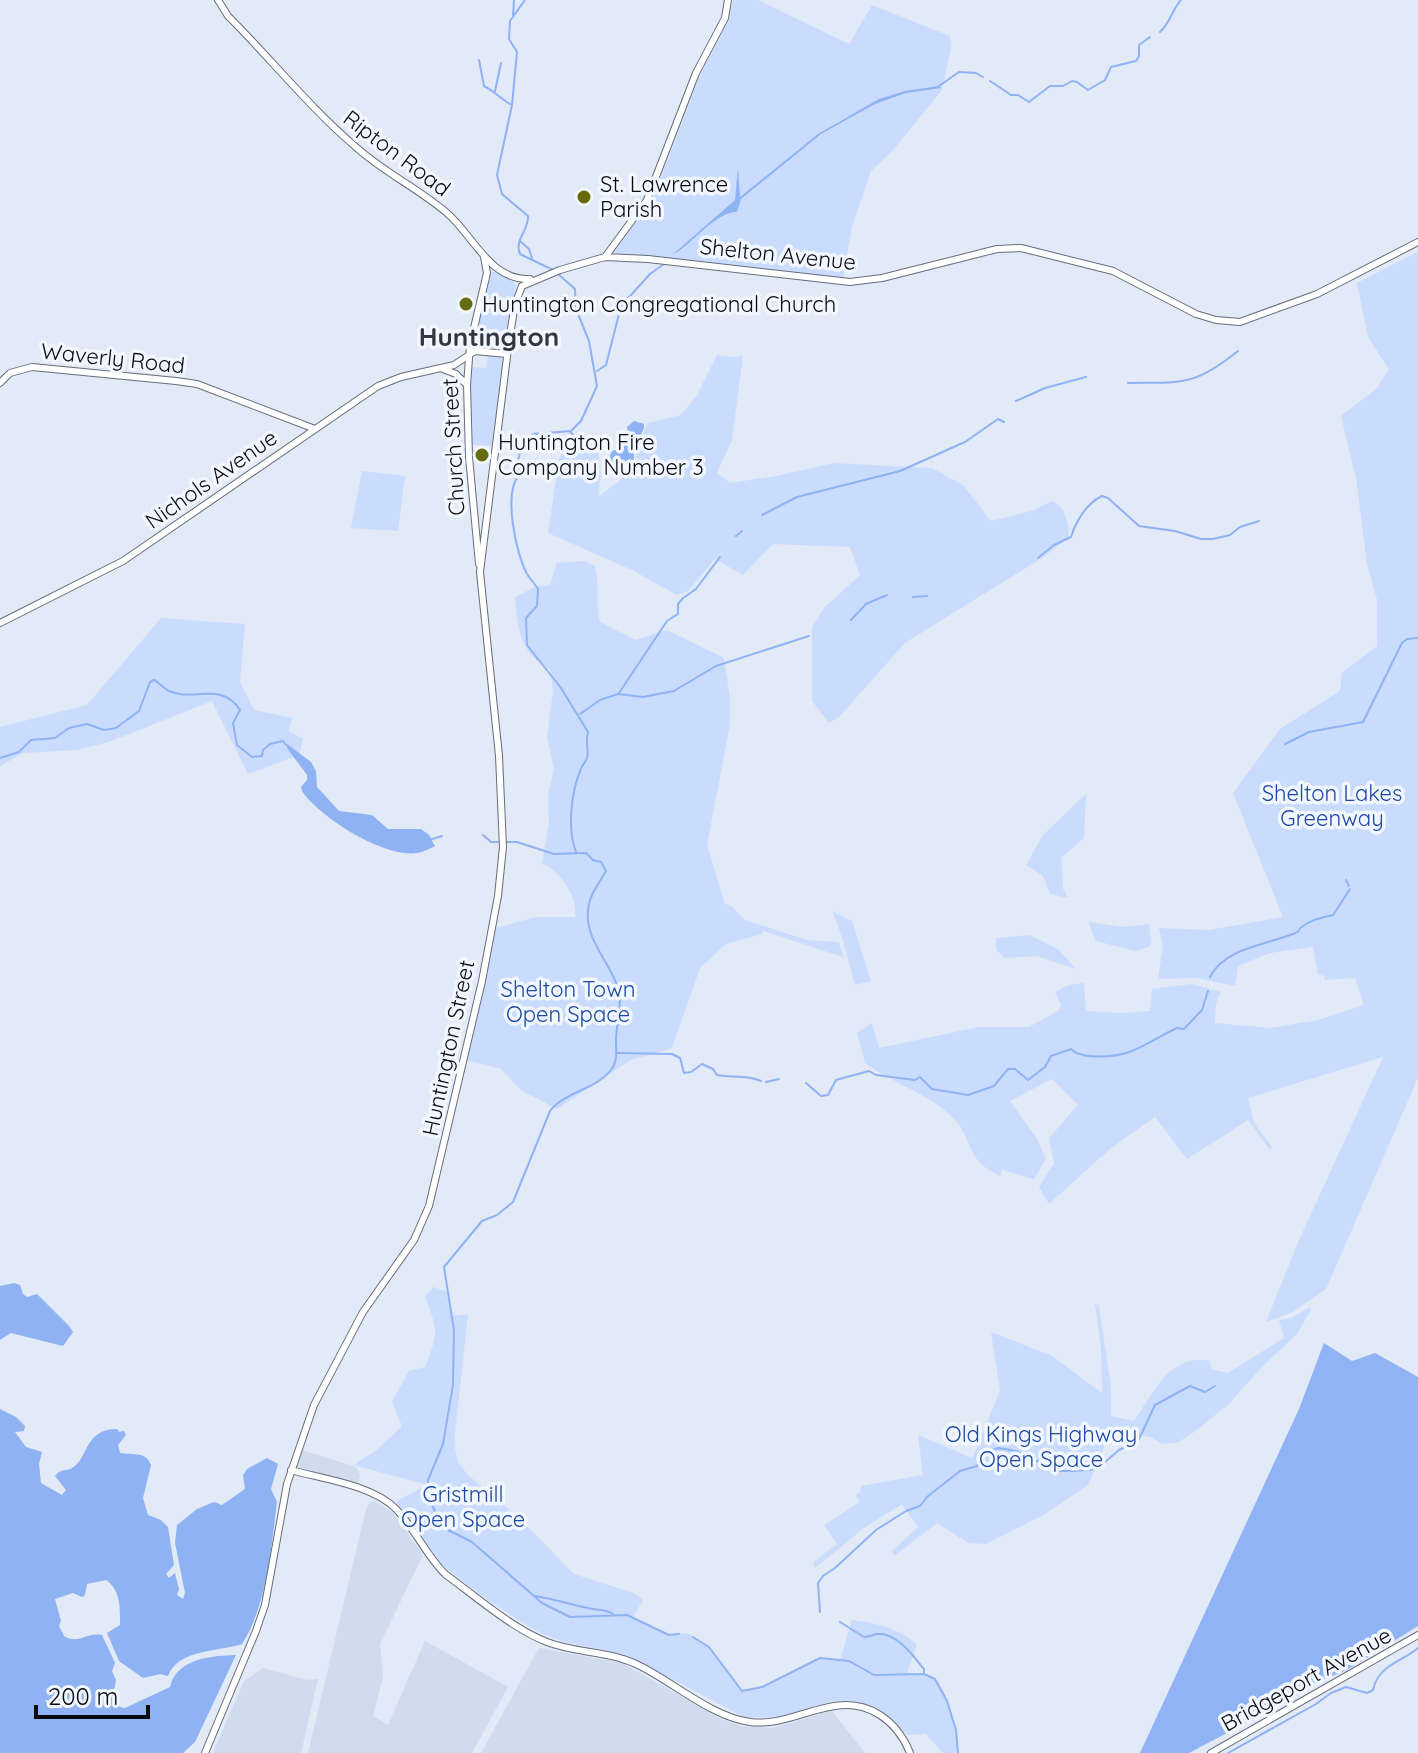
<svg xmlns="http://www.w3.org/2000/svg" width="1418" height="1753" font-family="Quicksand,sans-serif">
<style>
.built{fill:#d0dbee}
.green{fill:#cadcfd}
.forest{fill:#90b3f4}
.water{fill:#8fb2f3}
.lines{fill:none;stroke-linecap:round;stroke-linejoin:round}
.stream{stroke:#8fb2f3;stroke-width:2}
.major-casing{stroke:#676d79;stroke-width:8}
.major{stroke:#fff;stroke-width:6}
.poi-dot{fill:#666b0d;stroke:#f2f7ff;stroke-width:3}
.labels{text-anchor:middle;stroke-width:7;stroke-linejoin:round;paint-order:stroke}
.street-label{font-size:22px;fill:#090b10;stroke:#f2f7ff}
.poi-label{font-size:22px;fill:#090b10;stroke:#f2f7ff;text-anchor:start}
.park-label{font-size:22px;fill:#1d49a5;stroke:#f2f7ff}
.quarter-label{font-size:26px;font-weight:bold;fill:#323843;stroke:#f2f7ff}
</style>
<rect width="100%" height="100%" fill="#e2e9f7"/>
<path class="built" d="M299,1449L356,1467L360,1475L358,1484L297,1467Z
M375,1501L393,1513L423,1555L380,1644L383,1677L373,1716L388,1725L425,1641L508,1687L472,1753H308L366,1509L369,1503Z
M539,1648L622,1663L721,1719L741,1726L772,1728L832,1711L865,1753H481Z
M263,1668L307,1680L318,1679L301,1753H213L244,1681Z"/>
<path class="green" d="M733,0H758L849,44L872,5L950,36L951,48L942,90L893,150L871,171L852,226L843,279L613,253L647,207L659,183L702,70L729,19Z
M1418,252V1078L1326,1289L1291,1313L1266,1322L1299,1240L1383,1057L1248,1098L1254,1123L1272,1147L1270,1150L1248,1120L1187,1159L1155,1117L1111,1148L1049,1204L1039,1187L1054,1163L1049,1138L1078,1105L1052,1079L1010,1101L1037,1139L1046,1159L1034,1179L1002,1170L1000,1176C964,1159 975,1142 955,1120C930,1093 893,1084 865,1063L857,1033L872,1023L879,1048L979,1027H1029L1058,1011L1061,1005L1055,992L1069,985L1084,983L1086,1011L1123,1013L1150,1011L1152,989L1192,984L1221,992L1216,1003L1215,1023L1270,1028L1318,1020L1364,1005L1355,978L1325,980L1324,976L1318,974L1313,947L1270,953L1238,966L1235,986L1197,978L1158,979L1163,946L1159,928L1209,930L1283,917L1233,793L1280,729L1340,691L1342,673L1377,646V600L1367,564L1356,478L1341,416L1376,389L1389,369L1368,337L1357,283Z
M491,272H499L516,284L504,352L472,348Z
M488,354L504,357L494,446L471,445L469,367L486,368Z
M717,355L735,357L743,355L732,440L717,473L730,483L776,476L834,463L932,468L963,485L991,521L1031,511L1052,501C1067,509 1068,522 1069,537L1045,556L905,643L839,717L829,723L812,701V627L824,608L860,575L850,547L773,544L743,575L715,559L688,591L677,595L632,570L548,533L559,459L567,445L598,450L601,475L598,497L635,469L638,447L648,423L681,415L697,395Z
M362,471L405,476L398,531L351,528Z
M584,561L595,566C600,585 595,603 600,622L635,640L667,630L724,658L730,698V724L707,845L725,904L731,906L745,920L807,940L839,942L843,957L763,931L762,934L726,944L700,968L672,1048L631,1060L557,1109L521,1090L501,1069L466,1060L496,928L536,917H575C578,897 560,870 542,864L549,823L548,796L554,769L547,737L553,690L550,669C520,654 517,627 515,597L535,587L550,585L557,563Z
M161,618L245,624L240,682L254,710L292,718L289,731L303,739L299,755L248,774L212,701L109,742L77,750L23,753L0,766V727L87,705Z
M1086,794L1084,838L1061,858L1063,888L1068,898L1050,894L1043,876L1026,865L1043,835Z
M832,911L852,921L871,981L855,985L842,937Z
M1088,922L1125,927L1149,924L1151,946L1135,951L1096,941Z
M1029,935L1058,949L1076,969L1036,956L1005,958L996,950V938Z
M433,1287L448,1292L452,1316L468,1314L454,1443L458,1462L467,1474L523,1522L574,1574L634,1593L643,1600L633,1618L669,1635L687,1633L709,1647L742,1691L762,1687L820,1658L840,1660L852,1620C877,1623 897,1628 917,1644L907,1673C915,1673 926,1673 933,1678C950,1691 956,1732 958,1753H943L926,1734L908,1735C840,1663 813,1728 742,1716L627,1655L564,1642L542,1634L517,1619L477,1593L441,1564L396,1501L427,1485L354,1465L379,1448L402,1426L392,1402L409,1371L425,1367C439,1330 438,1333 425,1296Z
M1095,1304L1099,1305L1111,1388V1416L1134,1421C1153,1394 1170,1352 1210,1361L1211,1369L1228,1373L1284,1338L1279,1320L1291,1318L1310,1307L1311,1310L1297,1334L1262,1367L1229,1404L1189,1436L1176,1443L1162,1444L1151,1437L1111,1431L1088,1485L1045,1514L986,1544L968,1543L937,1523L894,1556L892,1551L918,1527L902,1504L864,1528L815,1568L813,1562L837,1544L824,1525L860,1502L856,1495L860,1492L861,1486L923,1475L918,1435L972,1458L1000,1391L991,1332L1052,1356L1102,1393L1101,1349Z"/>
<path class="forest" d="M1324,1343L1352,1361L1375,1353L1418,1377V1626L1345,1671L1306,1686L1295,1697L1189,1753H1140L1299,1409Z"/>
<path class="water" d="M939,86L941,88L906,93L875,104L821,134L741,199L737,212C716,211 692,245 672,255L735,200L738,168L740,197L818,134L879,99L905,91Z
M634,421L644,424V428L634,451V473L623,479C613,471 608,463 611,451L620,449L628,441L627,427Z
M287,744L311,762L316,771L317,787L339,811L372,815L388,829H421L429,835L435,846C429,849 423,852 417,853C384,858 319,817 302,791L301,787L307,780V775L287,748Z
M14,1283L20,1285L23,1294L27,1297L37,1294L69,1326L73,1332L63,1346L11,1333L0,1340V1286Z
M0,1409L16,1417L25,1426L24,1431L15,1432L26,1447L42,1452L39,1464L41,1483L62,1495L66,1490L55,1476C61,1468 64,1472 72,1468C89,1458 84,1429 117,1429L119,1432L124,1431L126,1435L118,1445L120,1453C132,1455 146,1451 151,1465L143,1498L148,1515L161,1520L168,1527L174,1565L166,1574L169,1578L175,1573L179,1589L177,1595L183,1599L185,1593L175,1543L177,1525L197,1509L214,1502L222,1505L245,1489L243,1475L247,1469L267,1458L278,1464L271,1489L277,1502C271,1548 267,1605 242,1644C218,1652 178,1649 168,1676L160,1674L143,1678L119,1661L107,1633L120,1625C120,1607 121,1591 106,1580L87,1584L85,1595L82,1597L73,1593L55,1599L61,1621L59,1626L64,1636C79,1645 86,1632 102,1635L115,1663L112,1671L116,1680L113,1697L120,1707L125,1708L170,1687C177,1658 211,1656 236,1655L195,1742L183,1753H0Z"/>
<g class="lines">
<path class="stream" d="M525,0L510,21L509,39L517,52L512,105L497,175L502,194L528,216C529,230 514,240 520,254L553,270
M513,15L514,0
M1160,32C1170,23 1172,10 1181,0
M479,60L484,86C494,91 501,99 510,104
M990,81L1011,95H1018L1029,102L1050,86H1063L1072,81L1077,82L1088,90L1105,80L1111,67L1136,61L1139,56V45L1150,37
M939,86L959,72L976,73L983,77
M495,91L501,63
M520,241L529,249L532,258
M558,274L575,289L576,309L589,341L597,386L581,421L571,431L533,434C520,447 516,457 519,475C503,493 516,554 527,574C530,579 535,584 538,589L537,606L526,618L527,645L561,688L588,732C585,741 589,749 587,758C586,762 582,765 581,769C571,792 567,829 576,852
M597,371L606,365L621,306L650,274L664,264
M1128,383C1183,382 1193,387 1238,351
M1016,401L1045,388L1086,377
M570,432L581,442L610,452
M762,515L797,497L900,471L965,442L998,419L1004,422
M736,536L742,531
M1038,558L1054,545L1071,537C1076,521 1087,503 1102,496L1108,498L1139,526L1175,531L1201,539H1213L1230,535L1240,527L1259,521
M913,597L927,596
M851,620L866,604L887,595
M619,693L667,621L678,614V604L683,598L696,589L720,557
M580,714L600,700L618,694L643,697L674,691L716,666L809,636
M1285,744L1309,732L1363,722L1402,643L1407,639L1418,638
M0,758L19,752L31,740L55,738L69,728L87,724L104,730L116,728L139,711L150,682L154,680C160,683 163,688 169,691C191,702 222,681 240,710L233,723L237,745L252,757L262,756L263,750L270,744L283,741L286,745
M483,835L491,842H517L554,854L586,853L593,860L601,862L606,871C599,883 589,896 588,910C585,939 608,960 617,985C624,1002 616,1023 616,1040C616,1051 618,1061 611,1070C595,1090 566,1091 550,1111L513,1202L497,1215L482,1221L444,1267L454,1330L453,1385L443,1444L428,1480V1496L442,1527L472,1542L542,1603L570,1617L627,1615L669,1635L679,1634
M429,840L442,836
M1346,880L1349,886
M1210,977C1225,948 1265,945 1293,934C1303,930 1295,932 1303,926C1311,920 1323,917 1333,915L1350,889
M618,1053L672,1054L680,1058L684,1073L691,1072L702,1064L713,1069L717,1075C732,1078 746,1074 761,1081
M766,1082L779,1079
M806,1083L821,1096L828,1095L836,1080L869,1071L876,1075L915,1080L920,1077L932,1089L968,1095L994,1086L1008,1069H1015L1028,1080L1045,1067L1051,1056L1071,1049C1082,1060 1115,1057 1129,1052C1145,1047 1161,1035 1177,1028L1184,1029L1202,1010L1208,991
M535,1596C553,1599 570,1604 588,1608C598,1611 604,1608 613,1614
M820,1612L818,1583L823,1576L835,1568L876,1530L906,1511L920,1506L927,1497L960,1471L977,1466L986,1453L998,1448L1016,1451L1057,1471H1073L1097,1469L1119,1450L1138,1441L1155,1405L1190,1386L1205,1392L1215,1386
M840,1622L864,1637C868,1637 872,1635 877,1634C897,1632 913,1656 924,1669V1673
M693,1637L709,1647L742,1691L762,1687L820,1658L849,1661L874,1675L924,1674L935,1679L947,1701L956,1730L958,1753
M1228,1753L1316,1704L1331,1693L1346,1687L1367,1693L1373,1690C1378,1665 1402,1662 1418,1648"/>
<g class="major-casing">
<path id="major" d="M218,0L228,16C272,60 310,108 357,148C385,173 419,189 447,213C473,235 490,281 530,279
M605,257L647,200L696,73L725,18L728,0
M443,369L456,374L466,384
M0,383L10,373L32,367L176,381L197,384L315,429
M479,564L469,457L467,385L470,345L487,273L484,257
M0,623L123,561L378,386L401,377L454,365L475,351L507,354
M291,1470C322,1479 373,1485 396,1509C415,1529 426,1555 445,1574C475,1596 513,1629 547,1642C575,1653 608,1651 636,1664C671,1680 711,1717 750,1722C796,1728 835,1687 880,1715C894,1724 904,1738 910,1753
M205,1753L256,1631L265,1605L287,1484L314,1405L363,1312L414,1240L429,1206L482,981L498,896L503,847L499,756L480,572L509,341L515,304L522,286L560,270L605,257L648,259L850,282L882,278L997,249L1021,248L1113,271L1196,314L1216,320L1240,322L1317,294L1418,242
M1211,1753L1418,1635"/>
</g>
<use href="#major" class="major"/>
</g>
<g class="poi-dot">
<circle cx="584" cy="197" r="8"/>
<circle cx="466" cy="304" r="8"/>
<circle cx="482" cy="455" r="8"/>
</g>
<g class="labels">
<g class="street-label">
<text transform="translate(397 153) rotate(37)" y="8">Ripton Road</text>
<text transform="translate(778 254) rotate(6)" y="8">Shelton Avenue</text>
<text transform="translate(113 358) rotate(6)" y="8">Waverly Road</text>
<text transform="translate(453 447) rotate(-93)" y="8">Church Street</text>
<text transform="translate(211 479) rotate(-35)" y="8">Nichols Avenue</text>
<text transform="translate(448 1048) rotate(-78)" y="8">Huntington Street</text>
<text transform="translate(1306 1679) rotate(-29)" y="8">Bridgeport Avenue</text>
</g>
<g class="poi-label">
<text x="600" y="192">St. Lawrence<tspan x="600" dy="25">Parish</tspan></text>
<text x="482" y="312">Huntington Congregational Church</text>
<text x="498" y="450">Huntington Fire<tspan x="498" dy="25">Company Number 3</tspan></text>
</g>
<g class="park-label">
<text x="1332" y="801">Shelton Lakes<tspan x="1332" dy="25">Greenway</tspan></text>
<text x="568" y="997">Shelton Town<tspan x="568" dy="25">Open Space</tspan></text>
<text x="1041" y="1442">Old Kings Highway<tspan x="1041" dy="25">Open Space</tspan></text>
<text x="463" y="1502">Gristmill<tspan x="463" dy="25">Open Space</tspan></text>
</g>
<g class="quarter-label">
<text x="489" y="346">Huntington</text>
</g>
</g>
<path d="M36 1705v12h112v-12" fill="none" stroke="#090b10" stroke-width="4"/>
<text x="48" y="1705" font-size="24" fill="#090b10" stroke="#f2f7ff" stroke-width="6" paint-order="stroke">200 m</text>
</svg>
